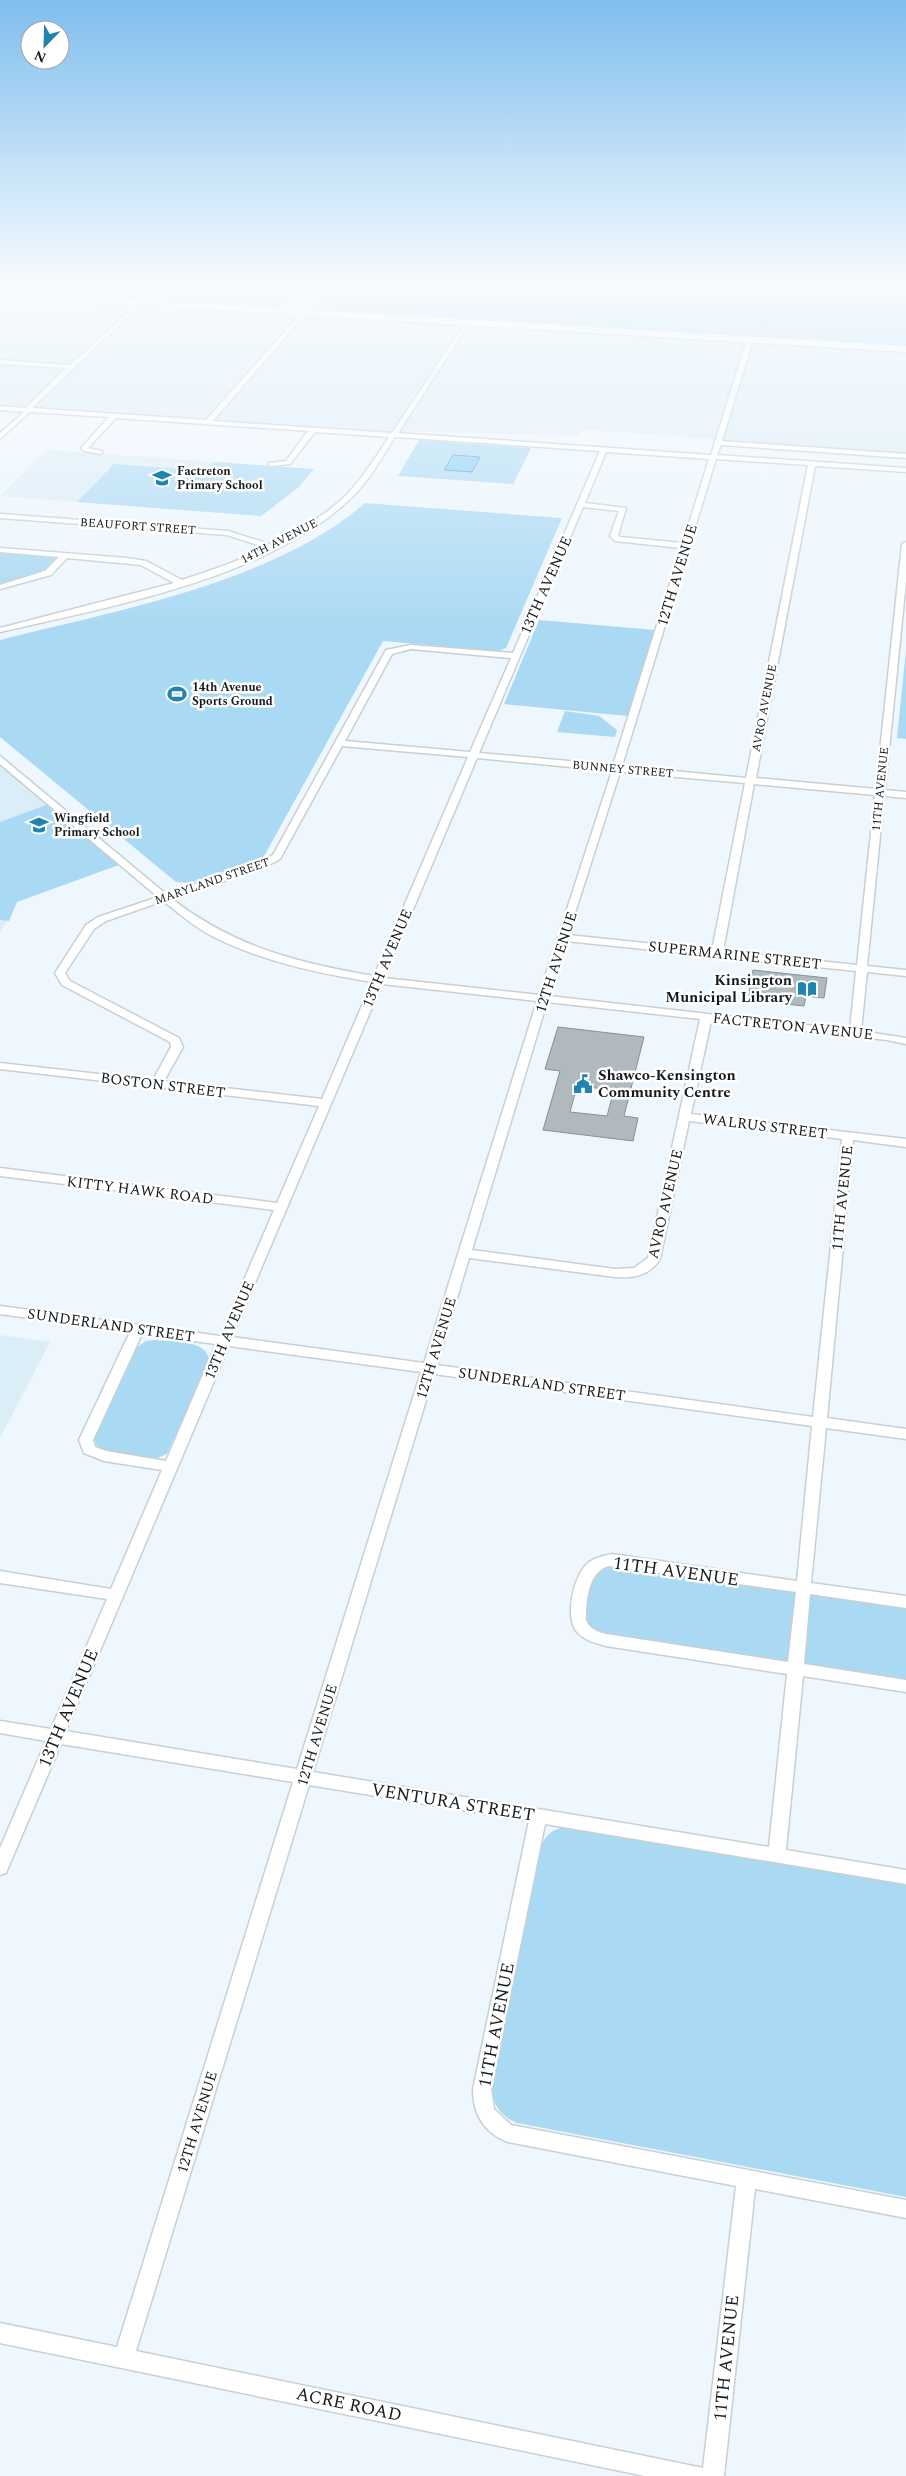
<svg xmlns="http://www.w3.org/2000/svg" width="906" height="2476" font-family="Spectral,serif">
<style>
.built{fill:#dbedf7}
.green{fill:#aad9f3}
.water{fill:#81cef7;stroke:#6198b6}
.building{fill:#afb9be;stroke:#879095;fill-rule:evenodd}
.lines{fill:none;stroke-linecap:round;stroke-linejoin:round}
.minor-casing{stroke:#c6d0d5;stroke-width:3}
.primary-casing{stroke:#c6d0d5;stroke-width:3}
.minor{fill:#fff;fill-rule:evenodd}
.primary{fill:#fff;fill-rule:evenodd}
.labels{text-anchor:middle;stroke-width:5;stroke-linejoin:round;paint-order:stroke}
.far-poi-label{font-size:12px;font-weight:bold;fill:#171b1d;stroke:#fff;text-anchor:start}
.far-street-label{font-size:12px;fill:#171b1d;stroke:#fff}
.street-label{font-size:15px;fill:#171b1d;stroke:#fff}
.poi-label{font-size:15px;font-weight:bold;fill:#171b1d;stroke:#fff;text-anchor:end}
.near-street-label{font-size:18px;fill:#171b1d;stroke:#fff}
</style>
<rect width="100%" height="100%" fill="#eef7fd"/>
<path class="built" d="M0,296L906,352V456L719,443L708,438L586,430L575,436L413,431L394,435L0,407Z
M47,450L314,469L299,487L261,516L0,496Z
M0,759L124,863L17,902L0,933Z
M0,1335L50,1342L0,1438Z"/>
<path class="green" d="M0,282H906V346L809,338L797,340L315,311L321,300L287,298L278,308L0,291Z
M419,440L531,448L513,484L398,476Z
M214,462L314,469L299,487L261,516L77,502L114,464L207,471Z
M365,503L562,518L506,648L498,651L383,641L263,858L190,883L176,882L0,737V640C117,610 273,583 365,503Z
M0,552L51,555L57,560L42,574L0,585Z
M539,620L655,630L628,716L504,704Z
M906,650V739L897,738Z
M565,711L599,716L617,730L615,737L557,732Z
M52,803L124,863L17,902L9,921L0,920V822Z
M156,1340C172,1342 208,1339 209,1361L167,1454L153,1460L108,1453L96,1445L94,1434L133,1350L146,1341Z
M598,1565L906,1602V1686L606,1640L580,1625L582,1589Z
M567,1826L906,1883V2197L517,2123C502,2117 493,2106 492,2089L540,1848C545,1835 553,1829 567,1826Z"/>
<path class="water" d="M453,455L480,457L472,472L444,470Z"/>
<path class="building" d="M753,970L827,978L824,998L806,996L804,1006L748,1000Z
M558,1027L644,1037L624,1116L638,1118L633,1141L543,1130L560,1071L545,1069ZM577,1086L614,1090L607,1116L570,1112Z"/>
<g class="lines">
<g class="minor-casing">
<path id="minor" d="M141,300L143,303L32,408L206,420L304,310L306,313L213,421L392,433L467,320L470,322L398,433L711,455L747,339L750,337L753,339L722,441L906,454V458L721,445L717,455L906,468V472L815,466L756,778L876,789L902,544L906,542V581L885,790L906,792V798L884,796L867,966L906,970V976L867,972L861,1031L906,1038V1044L887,1040L711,1021L691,1114L906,1139V1147L853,1140L827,1418L906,1429V1439L826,1428L811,1583L906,1596V1608L810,1594L804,1664L906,1680V1692L803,1676L786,1850L906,1870V1884L545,1824L491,2089L494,2109L511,2125L906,2200V2218L755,2189L724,2476H645L0,2343V2323L117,2347L293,1782L61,1744L8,1868L6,1873L0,1875V1848L46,1741L0,1733V1721L51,1729L107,1599L0,1583V1571L111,1589L162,1470L104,1461L84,1453L79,1440L130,1332L0,1314V1306L220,1336L274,1210L0,1176V1168L277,1203L319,1106L0,1069V1063L153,1080L171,1047L170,1042L62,985L55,973L86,925L98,917L158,897L0,764V756L166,894L261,862L273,855L386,650L411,645L513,653L600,451L395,437C381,459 368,483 348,501C262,580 111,606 0,632V628L174,583L141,565L67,558L51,575L0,589V585L45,571L59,557L0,552V548L127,558L146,561L182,580L226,565L267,548L227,535L0,518V514L228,531L273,545C300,529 329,514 350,491C365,474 377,455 389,437L315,432L290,464L271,466L269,465V463L286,461L308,431L116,418L88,448L102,451V453L100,454L84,451L81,448L109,417L30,412L0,439V433L24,412L0,410V406L26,408L66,368L0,364V360L70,365ZM606,452L709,459L683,543L620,537L618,535L626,508L585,503ZM716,459L808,465L746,778L622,766ZM583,507L619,511L610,536L615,541L681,548L613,765L479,753ZM411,649L511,658L470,752L345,741L392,654ZM342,746L468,757L374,976C298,963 234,947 172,899L267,866L280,859ZM477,758L612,771L539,995L384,978ZM620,772L745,783L712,950L568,935ZM754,784L875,795L857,965L723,951ZM163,901C179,913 193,926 210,935C260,961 317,973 372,982L322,1099L164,1081L183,1047L179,1038L70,981L65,973L94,929L106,921ZM566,941L856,971L850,1030L549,996ZM382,984L537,1001L424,1363L232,1337ZM547,1002L700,1019L648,1258L634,1268L615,1269L472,1250ZM689,1121L842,1139L813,1417L437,1365L469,1258L615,1277C634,1278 649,1276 660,1259ZM142,1334L216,1344L166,1461L106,1451L95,1447L93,1440ZM229,1346L421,1372L297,1769L66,1731ZM434,1374L812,1426L797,1581L612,1554C603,1556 593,1558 587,1564C573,1577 564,1619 578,1633C585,1641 597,1643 606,1646L787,1674L769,1847L313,1772ZM609,1566L796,1592L788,1662L606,1634C598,1632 589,1629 586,1620C586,1601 588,1571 609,1566ZM309,1785L529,1821L473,2089C473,2114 484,2133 508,2142L736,2186L703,2468L136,2351Z"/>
</g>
<g class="primary-casing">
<path id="primary" d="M0,291L906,346V352L0,297Z"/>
</g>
<use href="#minor" class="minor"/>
<use href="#primary" class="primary"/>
</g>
<linearGradient id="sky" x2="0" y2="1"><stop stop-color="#7fbeee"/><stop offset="0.45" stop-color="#f7fbfe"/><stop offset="1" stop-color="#f7fbfe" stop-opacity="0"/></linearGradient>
<rect width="906" height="629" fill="url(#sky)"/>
<defs>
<g id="school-bare" transform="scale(1.5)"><path d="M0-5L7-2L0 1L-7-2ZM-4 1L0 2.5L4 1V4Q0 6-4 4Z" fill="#2184af" stroke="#fff" stroke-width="2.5" paint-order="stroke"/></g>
<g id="stadium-bare" transform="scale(1.5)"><path d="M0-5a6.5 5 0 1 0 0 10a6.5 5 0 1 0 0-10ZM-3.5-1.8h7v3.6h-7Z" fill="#2184af" stroke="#fff" stroke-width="2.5" paint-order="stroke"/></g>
<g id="library-bare" transform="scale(1.5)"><path d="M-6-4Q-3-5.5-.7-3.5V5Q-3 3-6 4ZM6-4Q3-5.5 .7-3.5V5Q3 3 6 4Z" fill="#2184af" stroke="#fff" stroke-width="2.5" paint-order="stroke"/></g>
<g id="civic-bare" transform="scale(1.5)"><path d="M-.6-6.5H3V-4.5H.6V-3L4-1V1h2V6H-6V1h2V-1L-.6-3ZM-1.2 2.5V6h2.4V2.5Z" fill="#2184af" stroke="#fff" stroke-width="2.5" paint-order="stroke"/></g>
</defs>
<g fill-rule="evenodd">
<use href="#school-bare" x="162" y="478"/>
<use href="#stadium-bare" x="177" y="694"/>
<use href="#school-bare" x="39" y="825"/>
<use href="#library-bare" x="807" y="989"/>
<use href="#civic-bare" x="583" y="1084"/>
</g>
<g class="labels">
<g class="far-poi-label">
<text x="177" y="475">Factreton<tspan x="177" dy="14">Primary School</tspan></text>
<text x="192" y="691">14th Avenue<tspan x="192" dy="14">Sports Ground</tspan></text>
<text x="54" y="822">Wingfield<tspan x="54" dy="14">Primary School</tspan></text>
</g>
<g class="far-street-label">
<text transform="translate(138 526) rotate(4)" y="4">BEAUFORT STREET</text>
<text transform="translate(279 541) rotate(-27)" y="4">14TH AVENUE</text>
<text transform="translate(764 708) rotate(-79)" y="4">AVRO AVENUE</text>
<text transform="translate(623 769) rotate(5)" y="4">BUNNEY STREET</text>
<text transform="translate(880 789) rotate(-84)" y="4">11TH AVENUE</text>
<text transform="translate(212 881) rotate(-19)" y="4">MARYLAND STREET</text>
</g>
<g class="street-label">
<text transform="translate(677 575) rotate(-73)" y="5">12TH AVENUE</text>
<text transform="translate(546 585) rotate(-66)" y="5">13TH AVENUE</text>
<text transform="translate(735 955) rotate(6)" y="5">SUPERMARINE STREET</text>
<text transform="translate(387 958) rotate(-67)" y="5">13TH AVENUE</text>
<text transform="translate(556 962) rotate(-72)" y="5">12TH AVENUE</text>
<text transform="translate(793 1026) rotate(6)" y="5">FACTRETON AVENUE</text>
<text transform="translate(163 1085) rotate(7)" y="5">BOSTON STREET</text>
<text transform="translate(765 1126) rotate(7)" y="5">WALRUS STREET</text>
<text transform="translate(140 1190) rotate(7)" y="5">KITTY HAWK ROAD</text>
<text transform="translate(842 1198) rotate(-84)" y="5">11TH AVENUE</text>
<text transform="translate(665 1204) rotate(-77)" y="5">AVRO AVENUE</text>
<text transform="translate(111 1325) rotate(8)" y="5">SUNDERLAND STREET</text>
<text transform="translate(229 1330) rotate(-67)" y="5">13TH AVENUE</text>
<text transform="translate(436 1348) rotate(-73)" y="5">12TH AVENUE</text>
<text transform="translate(542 1384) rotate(8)" y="5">SUNDERLAND STREET</text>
<text transform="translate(317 1735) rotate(-73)" y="5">12TH AVENUE</text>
<text transform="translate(197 2122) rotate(-73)" y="5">12TH AVENUE</text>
</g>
<g class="poi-label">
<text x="792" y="985">Kinsington<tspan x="792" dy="17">Municipal Library</tspan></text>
<text x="598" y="1080" text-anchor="start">Shawco-Kensington<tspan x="598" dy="17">Community Centre</tspan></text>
</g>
<g class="near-street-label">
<text transform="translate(676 1571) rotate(8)" y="6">11TH AVENUE</text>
<text transform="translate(68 1708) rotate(-67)" y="6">13TH AVENUE</text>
<text transform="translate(453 1802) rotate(9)" y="6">VENTURA STREET</text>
<text transform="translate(496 2025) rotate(-79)" y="6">11TH AVENUE</text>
<text transform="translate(726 2358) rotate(-84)" y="6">11TH AVENUE</text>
<text transform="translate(349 2404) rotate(12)" y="6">ACRE ROAD</text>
</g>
</g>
<g transform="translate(45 45) rotate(203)"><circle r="24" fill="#ffffff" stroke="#a2a4a5"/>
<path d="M0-4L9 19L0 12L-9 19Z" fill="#2184af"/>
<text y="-8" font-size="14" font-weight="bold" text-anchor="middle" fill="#171b1d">N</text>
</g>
</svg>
